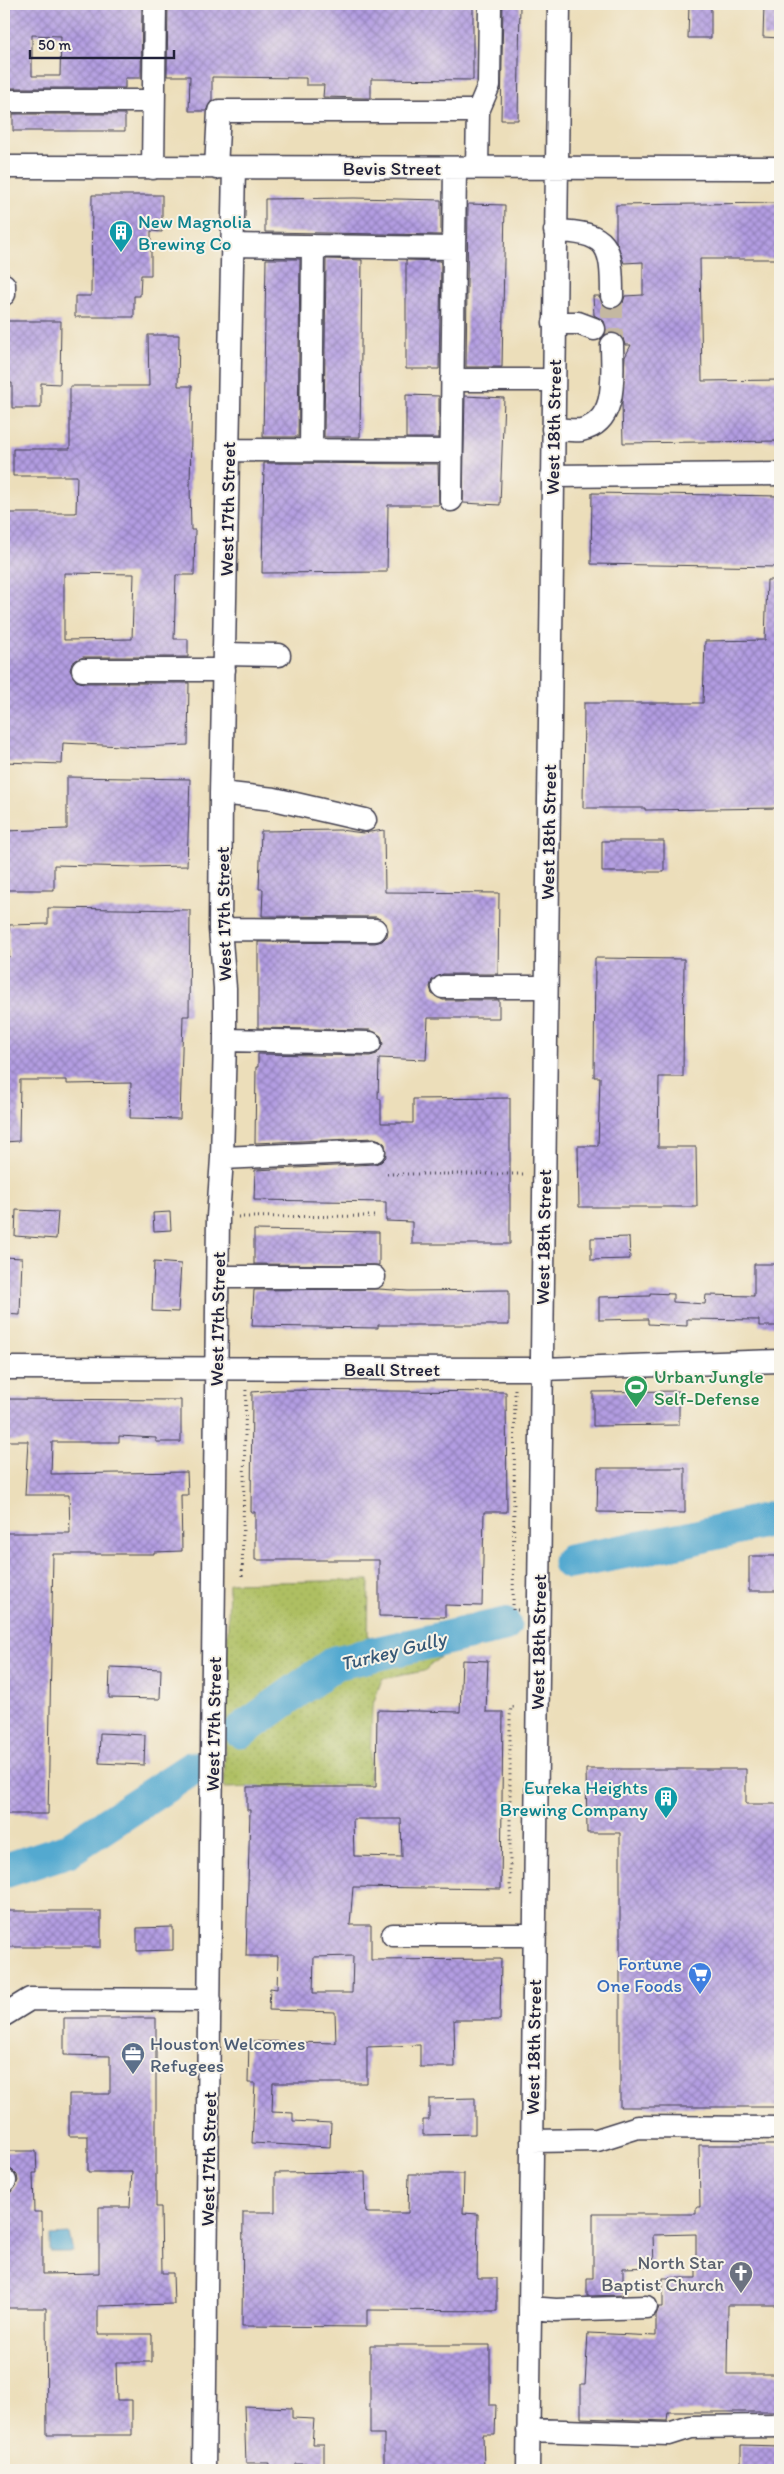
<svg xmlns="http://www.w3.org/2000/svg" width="784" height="2474" font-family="Itim,sans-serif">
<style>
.grass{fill:url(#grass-dots);stroke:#68704e}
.water{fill:#53a9d0;stroke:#3a6686}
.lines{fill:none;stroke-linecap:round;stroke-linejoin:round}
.river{stroke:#53a9d0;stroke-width:35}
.building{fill:url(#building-cross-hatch);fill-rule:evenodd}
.minor-tunnel{stroke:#c4b8a1;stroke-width:22;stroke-dasharray:22 11;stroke-linecap:butt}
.minor-casing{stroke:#403e4e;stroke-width:25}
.path{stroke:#403e4e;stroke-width:3;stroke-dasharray:1 4;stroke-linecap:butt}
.minor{stroke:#fff;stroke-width:22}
.labels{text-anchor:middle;stroke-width:4;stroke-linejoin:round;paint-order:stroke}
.street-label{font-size:19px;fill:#22223b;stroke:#f7f3e8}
.culture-label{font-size:19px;fill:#0d838f;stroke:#f7f3e8;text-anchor:start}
.leisure-label{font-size:19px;fill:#27864d;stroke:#f7f3e8;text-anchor:start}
.shop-label{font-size:19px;fill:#366cbe;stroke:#f7f3e8;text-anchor:end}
.service-label{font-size:19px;fill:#4e5e75;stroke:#f7f3e8;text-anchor:start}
.worship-label{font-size:19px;fill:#5b616d;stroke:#f7f3e8;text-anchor:end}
.water-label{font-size:20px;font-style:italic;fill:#365877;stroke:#f7f3e8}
</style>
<defs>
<pattern id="grass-dots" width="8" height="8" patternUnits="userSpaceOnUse" patternTransform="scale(1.25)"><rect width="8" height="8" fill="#aebf62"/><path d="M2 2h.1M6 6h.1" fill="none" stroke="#95a456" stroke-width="1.8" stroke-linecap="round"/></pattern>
<pattern id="building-cross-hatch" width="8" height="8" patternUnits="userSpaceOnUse" patternTransform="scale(1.25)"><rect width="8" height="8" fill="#b39de2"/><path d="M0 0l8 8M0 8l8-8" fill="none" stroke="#9180b8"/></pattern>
</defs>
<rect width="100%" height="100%" fill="#f7f3e8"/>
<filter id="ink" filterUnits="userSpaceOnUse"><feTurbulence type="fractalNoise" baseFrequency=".02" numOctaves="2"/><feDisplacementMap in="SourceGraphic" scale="10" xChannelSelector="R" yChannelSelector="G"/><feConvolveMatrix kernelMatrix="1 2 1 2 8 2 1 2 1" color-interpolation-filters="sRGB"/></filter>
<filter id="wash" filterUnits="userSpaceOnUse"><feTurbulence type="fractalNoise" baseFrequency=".0096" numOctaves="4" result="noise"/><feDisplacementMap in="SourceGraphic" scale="20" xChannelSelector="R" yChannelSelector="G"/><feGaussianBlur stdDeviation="1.12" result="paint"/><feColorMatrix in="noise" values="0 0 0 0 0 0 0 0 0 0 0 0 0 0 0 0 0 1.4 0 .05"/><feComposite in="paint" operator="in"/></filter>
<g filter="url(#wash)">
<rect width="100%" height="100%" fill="#ecdeba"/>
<path class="grass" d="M369,1580L368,1637L419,1638L467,1615L509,1616V1639L454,1645L424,1671L382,1679L372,1707L369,1784L224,1788L229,1583Z"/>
<path class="water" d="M69,2234L73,2252H50V2235Z"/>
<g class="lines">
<path class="river" d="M570,1562L688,1539L780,1517
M241,1731L335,1663L504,1625
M4,1871L68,1850L191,1769"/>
</g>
<g id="blocks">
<path class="building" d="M4,4H142L141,78H125V88H4ZM32,35L61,36L60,76H32Z
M168,4H473V80L371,79V98H364L323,97L324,85H306V78L212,77V100L206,111H189L190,76H167Z
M503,4H520L518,120H501Z
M689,4H711V38H688Z
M764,4H780V38L763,37Z
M13,114H125V131H13Z
M92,195H162V232L151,231V275H141L140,296H134V317H75V296H91Z
M354,198L441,200V235L265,232V199Z
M780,203V259H700L702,381L780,380V441L623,443L622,403L625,357L631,345H625L623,338L618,333H606L604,321L594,315L593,296H599L605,307L613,309L623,303L625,296L643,295V262L624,263L616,241V205Z
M468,204L505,205L502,367H466Z
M266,259H300L298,437H263Z
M326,259L362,260L360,437H324Z
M406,260L441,261L439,369H406Z
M4,321H61L60,384L41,383V408H12V383H4Z
M148,335H179L178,386H192L190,486L191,530H195L194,575H176L174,639H188V657H83L72,663L70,670L76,681L83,683H189L188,745L141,747L63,743L62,764L4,762V703H6L4,513H76L77,476H13V449H70V386H149ZM64,573L134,574L132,639L64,640Z
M406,395L439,396V438H406Z
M465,396L504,398L500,505L463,503Z
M264,463L438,464L439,505H388L387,572L262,573Z
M592,493L780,496V567L591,564Z
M767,580H780V808L645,810V808H583L584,703H703L705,641L765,640Z
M67,777L190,779L187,866L137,867L54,865V890H4V831L67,829Z
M340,830L363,833L384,830L385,892L499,893L498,974H443L432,980L430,987L432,994L443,1000H499V1018H428L426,1060L379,1058L378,1099H381V1123H413V1099L510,1098V1244H412V1222L386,1221V1202L254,1200L255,1170L375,1164L381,1162L386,1157L385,1144L380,1140L374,1138L255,1143L256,1067H258V1054L370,1056L377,1054L383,1044L381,1036L370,1030L258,1028V942L375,943L382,941L387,936L388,930L386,923L376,917L262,916L263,889H259L261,831Z
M602,841H664V872H602Z
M48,908L190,910L189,1016H183L180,1119L130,1118L131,1083L67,1084V1080H20L19,1141L4,1142V957H9V925L48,924Z
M595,958L684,959L683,1077H659L658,1147H696L697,1207H579L578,1146H598L600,1077H594Z
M16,1210L58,1212L56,1239L15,1236Z
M170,1212L171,1230L154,1231L153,1213Z
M254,1230L379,1232V1265L254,1264Z
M629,1237L630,1259L591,1260V1238Z
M4,1257L22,1258L20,1315L4,1314Z
M154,1262L181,1264L178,1312L152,1311Z
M754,1264H780V1326H759V1320L687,1319V1326L648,1324V1319L599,1320V1297L650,1296V1293L673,1294V1302L705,1304L706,1295L754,1296Z
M379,1289L408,1291L509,1290V1325H378V1328L252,1326L254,1290Z
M277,1390L506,1392L507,1512H484L482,1606L445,1605V1617L379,1616V1560H255V1512H251L252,1392Z
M679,1391V1425L593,1426V1392Z
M4,1399L181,1400V1442H156V1438L119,1436V1442H52L51,1474L187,1472L188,1495H181L182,1551L154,1552V1554H53L48,1814H4L6,1533H70L69,1495H25L28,1441H4Z
M598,1468H685V1513L597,1512Z
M749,1556H780V1591H749Z
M462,1660L488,1661L486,1712H503L501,1889L353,1887L350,1925H371V1960L501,1959L500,2020H454L455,2067H420V2045L367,2047V2083H273L272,2112L293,2113V2121L331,2123L330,2147L252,2143L255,2083H248L249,2041L336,2043L335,2012L269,2010L270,1988L277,1989L278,1956H246L250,1810H247V1787H376L377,1710L460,1712ZM353,1819H401L402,1857L354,1856ZM353,1956L352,1993H313L314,1957Z
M110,1667L161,1669L160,1699L109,1698Z
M100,1733L145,1735L144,1765L99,1763Z
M586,1769H746V1804H780V2107H620V1833H587Z
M4,1911H101V1947H4Z
M173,1927V1950L137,1951V1928Z
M64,2018H156V2207H161L162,2273H173L174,2304L98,2306V2334H152V2362H116L117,2400H132V2435H47L46,2308H4V2194L12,2192L18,2181L17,2175L12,2170L4,2168V2151H36L37,2173H33L34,2212H42V2274L99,2273V2207H130L132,2172H88V2136H69V2094H110V2056L64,2055Z
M475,2098V2134L423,2135V2120H429V2099Z
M699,2145H780V2305H728L727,2374H780V2412H668L667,2421L581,2418V2384H585L588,2333L656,2336V2315L659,2307H663V2278H696V2234L653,2235L654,2267L623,2268V2295L587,2296V2278H593V2214H696V2207H700Z
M365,2172L366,2212L368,2213H408L409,2174H464L463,2213L478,2214L477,2278H497V2311L367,2310V2327L242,2326L243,2212H275V2173Z
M370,2345H490V2405H496L495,2435H483L484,2470H384V2434H370Z
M244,2406L292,2408V2418L314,2419L312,2444H324V2464H295V2470H268L269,2463H246Z
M741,2445L780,2446V2468H741Z"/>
</g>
</g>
<g filter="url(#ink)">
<use href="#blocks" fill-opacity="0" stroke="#403e4e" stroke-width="1"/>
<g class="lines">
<path class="minor-tunnel" d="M612,296V345"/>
<g class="minor-casing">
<path id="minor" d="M4,101H153
M478,111L489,85L490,4
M4,167L780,168
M153,168L155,4
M216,168L219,111H478L477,167
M555,231C609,232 612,246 612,296
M232,245L454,248
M4,285V294
M554,323H578L594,329
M452,380H554
M553,429C562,429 572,431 581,430C619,422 612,373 612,345
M228,450L451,451
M311,450L313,246
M552,476L780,474
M451,500L455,168
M224,654L279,655
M83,670H224
M221,793L274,799L365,820
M220,929L375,930
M443,987H546
M225,1040L370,1043
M222,1158L374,1151
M218,1277H374
M4,1368L542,1369L780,1361
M393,1935H535
M4,2015L30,1999L210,2000
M532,2141L597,2140L638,2127L780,2128
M4,2181H5
M530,2308L556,2310L646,2307
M528,2430L669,2434L691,2427L780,2426
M204,2470L218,1217L222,1158L225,1040V988L220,929L221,793L234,168
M528,2470L559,4"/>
</g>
<path class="path" d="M387,1174H524
M238,1217L377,1216
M515,1389L513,1610H518
M242,1576L246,1388
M512,1895L510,1888V1716L511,1707H517"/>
<use href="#minor" class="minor"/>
</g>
</g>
<defs>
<g id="building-pin" transform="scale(1.25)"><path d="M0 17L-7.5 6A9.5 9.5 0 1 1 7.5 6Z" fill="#0f9aa8" stroke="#f7f3e8"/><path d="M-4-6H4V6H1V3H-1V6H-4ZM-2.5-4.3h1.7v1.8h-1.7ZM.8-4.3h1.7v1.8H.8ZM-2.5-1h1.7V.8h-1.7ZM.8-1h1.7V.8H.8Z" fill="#fff"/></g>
<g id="stadium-pin" transform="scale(1.25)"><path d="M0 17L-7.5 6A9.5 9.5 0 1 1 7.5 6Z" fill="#2e9e5b" stroke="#f7f3e8"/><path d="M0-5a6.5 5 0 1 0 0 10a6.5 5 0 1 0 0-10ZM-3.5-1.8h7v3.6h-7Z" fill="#fff"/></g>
<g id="supermarket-pin" transform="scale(1.25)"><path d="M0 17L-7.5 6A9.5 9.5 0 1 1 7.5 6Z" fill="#3f7fe0" stroke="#f7f3e8"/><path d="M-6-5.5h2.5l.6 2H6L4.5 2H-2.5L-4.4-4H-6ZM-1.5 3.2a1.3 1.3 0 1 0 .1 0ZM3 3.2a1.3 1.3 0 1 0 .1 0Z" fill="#fff"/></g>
<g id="office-pin" transform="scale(1.25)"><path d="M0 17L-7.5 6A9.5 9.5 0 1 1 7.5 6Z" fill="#5c6f8a" stroke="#f7f3e8"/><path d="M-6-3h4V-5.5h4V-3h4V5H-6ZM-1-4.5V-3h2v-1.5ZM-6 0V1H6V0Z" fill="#fff"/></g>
<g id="church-pin" transform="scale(1.25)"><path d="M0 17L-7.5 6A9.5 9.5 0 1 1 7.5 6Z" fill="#6b7280" stroke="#f7f3e8"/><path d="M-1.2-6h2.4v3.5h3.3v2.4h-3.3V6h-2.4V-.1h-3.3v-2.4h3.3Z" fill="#fff"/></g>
</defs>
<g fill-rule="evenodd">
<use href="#building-pin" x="121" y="232"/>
<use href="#stadium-pin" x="636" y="1387"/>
<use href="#building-pin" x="666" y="1798"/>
<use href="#supermarket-pin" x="700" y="1974"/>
<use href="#office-pin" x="133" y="2054"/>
<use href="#church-pin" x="741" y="2273"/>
</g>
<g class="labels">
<g class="street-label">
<text x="392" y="175">Bevis Street</text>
<text transform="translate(553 427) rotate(-89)" y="7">West 18th Street</text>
<text transform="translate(227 509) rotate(-89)" y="7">West 17th Street</text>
<text transform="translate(548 832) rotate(-89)" y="7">West 18th Street</text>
<text transform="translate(223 914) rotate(-91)" y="7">West 17th Street</text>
<text transform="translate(543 1237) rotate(-89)" y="7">West 18th Street</text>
<text transform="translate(217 1319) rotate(-89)" y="7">West 17th Street</text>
<text x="392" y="1376">Beall Street</text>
<text transform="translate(538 1642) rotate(-89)" y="7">West 18th Street</text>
<text transform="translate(213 1724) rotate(-89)" y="7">West 17th Street</text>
<text transform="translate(533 2047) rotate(-89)" y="7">West 18th Street</text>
<text transform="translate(208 2159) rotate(-89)" y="7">West 17th Street</text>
</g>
<g class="culture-label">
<text x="138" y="228">New Magnolia<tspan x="138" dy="22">Brewing Co</tspan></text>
<text x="648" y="1794" text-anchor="end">Eureka Heights<tspan x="648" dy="22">Brewing Company</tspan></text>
</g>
<g class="leisure-label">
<text x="654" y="1383">Urban Jungle<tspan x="654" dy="22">Self-Defense</tspan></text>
</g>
<g class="shop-label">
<text x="682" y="1970">Fortune<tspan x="682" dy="22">One Foods</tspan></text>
</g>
<g class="service-label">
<text x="150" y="2050">Houston Welcomes<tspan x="150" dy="22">Refugees</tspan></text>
</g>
<g class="worship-label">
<text x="724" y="2269">North Star<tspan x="724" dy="22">Baptist Church</tspan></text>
</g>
<g class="water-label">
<text transform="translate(393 1651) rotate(-14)" y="7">Turkey Gully</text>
</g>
</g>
<rect width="784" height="2474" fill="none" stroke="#f7f3e8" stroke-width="20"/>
<path d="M30 50v8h144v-8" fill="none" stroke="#22223b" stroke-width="2.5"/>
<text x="38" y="50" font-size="15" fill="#22223b" stroke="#f7f3e8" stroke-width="4" paint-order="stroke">50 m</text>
</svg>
